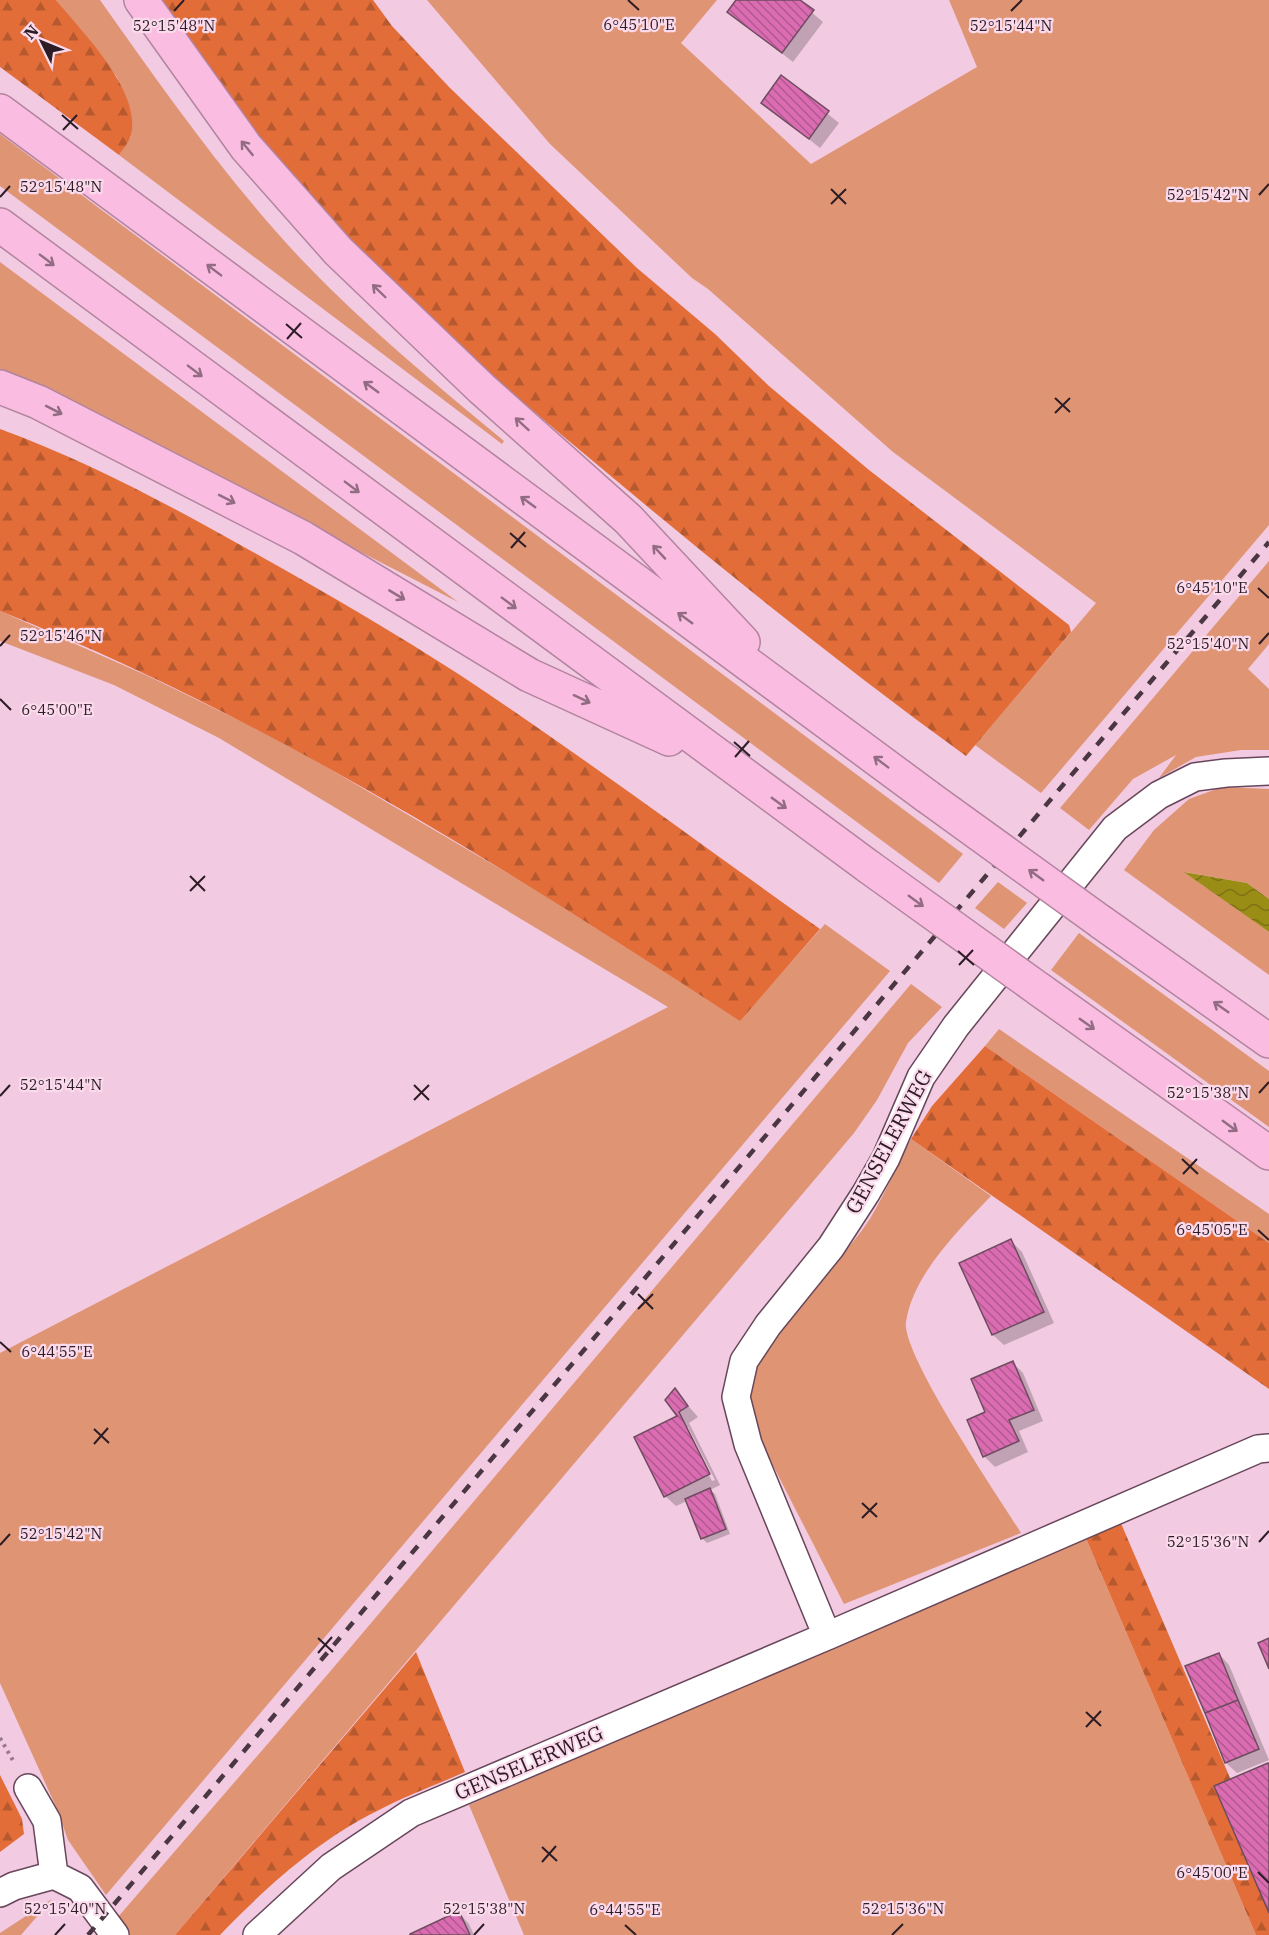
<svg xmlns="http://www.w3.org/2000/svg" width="1269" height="1935" font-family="'IBM Plex Serif',serif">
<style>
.green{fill:#df9474}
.forest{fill:url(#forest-firs)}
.water{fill:url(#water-waves)}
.shadow{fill:#0003;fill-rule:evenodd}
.building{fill:url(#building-back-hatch);stroke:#6d4c5f;stroke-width:1.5}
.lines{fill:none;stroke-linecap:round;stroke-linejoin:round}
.minor-casing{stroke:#68475b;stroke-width:30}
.motorway-casing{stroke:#b2849f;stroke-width:36}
.path{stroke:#977a8b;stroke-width:4;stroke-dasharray:3 4.5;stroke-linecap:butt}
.minor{stroke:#fff;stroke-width:27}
.motorway{stroke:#fabce0;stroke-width:33}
.rail{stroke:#4a3742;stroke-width:4.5;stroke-dasharray:10 10;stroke-linecap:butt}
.motorway-bridge-casing{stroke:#b2849f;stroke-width:36;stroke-linecap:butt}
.motorway-bridge{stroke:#fabce0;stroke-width:33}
.oneway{stroke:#926c82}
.ticks{fill:none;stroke:#2b1c25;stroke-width:2}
.labels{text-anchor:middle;stroke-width:4.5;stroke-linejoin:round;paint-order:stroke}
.street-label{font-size:21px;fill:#2b1c25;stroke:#fbdaec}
.ticks-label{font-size:15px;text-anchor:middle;fill:#2b1c25;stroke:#fbdaec;stroke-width:4.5;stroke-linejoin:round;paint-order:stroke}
</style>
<defs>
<pattern id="forest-firs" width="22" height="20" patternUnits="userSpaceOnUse" patternTransform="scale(1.5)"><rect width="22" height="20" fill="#e26d38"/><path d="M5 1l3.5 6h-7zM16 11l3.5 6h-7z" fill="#b7592f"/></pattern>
<pattern id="water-waves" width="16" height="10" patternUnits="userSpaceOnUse" patternTransform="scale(1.5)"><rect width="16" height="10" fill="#998d15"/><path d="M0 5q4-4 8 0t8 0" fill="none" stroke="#7d7213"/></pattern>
<pattern id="building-back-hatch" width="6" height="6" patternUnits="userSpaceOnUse" patternTransform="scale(1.5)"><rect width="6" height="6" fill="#db6cb2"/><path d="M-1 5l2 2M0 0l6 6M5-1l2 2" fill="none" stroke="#b25891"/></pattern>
</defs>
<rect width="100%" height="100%" fill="#f2cae1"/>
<path class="green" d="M56,0H100C163,89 226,179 301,259C364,325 434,383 504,441L502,444L119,155L131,136L117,77Z
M427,0H717L681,43L811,164L977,67L949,0H1269V525L1041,793L975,745L1096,603L893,452L708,289L692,278L550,144Z
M0,134L963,854L939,883L0,186Z
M0,262L458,602L232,486L0,376Z
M1269,561V644L1248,669L1269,689V750H1241L1196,757L1159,778L1176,755L1133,779L1089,830L1060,808Z
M0,611L148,676L282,741L564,906L740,1020L825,924L890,971L106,1895L68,1840L57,1809L0,1683V1353L668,1007L219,738L114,685L0,641Z
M1222,787L1269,789V899L1247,883L1185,872L1269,932V975L1124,870L1154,830L1189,799Z
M998,882L1027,903L1004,929L975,908Z
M1079,933L1269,1071V1127L1051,970Z
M911,984L942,1007L908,1043L877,1100L854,1133L175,1935H130L118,1917L328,1674Z
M999,1029L1269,1214V1243L985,1046Z
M911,1139L991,1196C959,1230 913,1274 906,1322C901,1354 1000,1499 1021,1533L844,1604L760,1440C755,1424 748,1408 750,1391C755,1340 842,1264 871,1217C886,1192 897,1165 911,1139Z
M1085,1536L1256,1935H524L469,1805Z
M52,1899L21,1935H0V1933Z"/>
<path class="forest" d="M0,0H56C82,32 142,91 131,135C129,142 123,149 119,155L0,67Z
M154,0H373L392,26L449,87L637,268L715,334L769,386L869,470L1069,625L1071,632L966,756C842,666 723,570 606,472C520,400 433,328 354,249C279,173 218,85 154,0Z
M0,429C90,462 177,509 260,556C328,594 395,633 460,675C582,756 700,844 820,929L740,1021C504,867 263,715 0,611Z
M985,1046L1269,1243V1389L911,1139L932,1106Z
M1120,1521L1269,1869V1935H1256L1085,1536Z
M416,1652L465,1772C436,1785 405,1796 377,1811C318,1840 265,1888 220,1935H175Z
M0,1775L22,1819L24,1834L0,1852Z"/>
<path class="water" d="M1184,872L1247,883L1269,899V932Z"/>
<path class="shadow" d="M738,0H797L823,22L793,62L729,12Z
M782,77L839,123L820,148L763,103Z
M1011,1241L1022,1252L1054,1323L1004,1345L993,1335Z
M1013,1363L1023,1373L1043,1421L1019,1431L1028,1452L995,1467L984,1456L987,1413Z
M675,1391L698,1417L689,1423L720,1485L710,1490L715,1494L730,1534L707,1543L702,1538L687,1501L676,1506L665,1496L679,1416ZM685,1427H688L715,1480L712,1481Z
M1219,1654L1229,1665L1269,1760L1237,1773L1226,1763L1187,1667Z
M459,1913L469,1924L474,1935H412Z"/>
<path class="building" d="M736,0H800L814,10L782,53L727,12Z
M781,75L829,111L809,139L761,103Z
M1011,1239L1044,1312L992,1335L959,1263Z
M1013,1361L1034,1410L1009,1420L1019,1441L983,1457L967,1420L985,1412L971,1379Z
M675,1388L688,1406L679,1412L710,1474L664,1497L634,1437L677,1416L665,1400Z
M710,1488L726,1529L701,1539L685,1499Z
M1269,1638V1669L1258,1643Z
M1219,1653L1238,1700L1205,1713L1185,1666Z
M1238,1700L1259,1749L1225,1763L1205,1713Z
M1268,1763L1269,1765V1913L1214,1786Z
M459,1911L470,1935H410V1934Z"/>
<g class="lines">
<g class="minor-casing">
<path id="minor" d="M827,1636L1258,1449L1269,1448
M28,1788L47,1821L54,1875
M0,1893L14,1886L54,1875L80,1888L115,1935
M257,1935L331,1867L411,1813L827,1636L748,1444L736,1397L744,1361L768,1325L831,1247L866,1193L886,1158L921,1077L956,1026L1115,828L1159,795L1195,777L1226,773L1269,771"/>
</g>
<g class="motorway-casing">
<path id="motorway" d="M141,0L246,147L338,251L481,388L628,519L743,642
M0,111L928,797
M0,225L869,867
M0,387L38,402L303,538L529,675L669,739
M1101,922L1269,1041
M1040,990L1269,1153"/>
</g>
<path class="path" d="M0,1738L15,1764"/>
<use href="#minor" class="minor"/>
<use href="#motorway" class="motorway"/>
<path class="rail" d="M88,1935L1269,542"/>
<g class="motorway-bridge-casing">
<path id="motorway-bridge" d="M928,797L1101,922
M869,867L1040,990"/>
</g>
<use href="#motorway-bridge" class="motorway-bridge"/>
</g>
<defs><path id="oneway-shaft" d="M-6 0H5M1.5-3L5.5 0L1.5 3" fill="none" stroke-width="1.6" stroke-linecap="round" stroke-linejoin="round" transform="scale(1.5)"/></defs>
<g class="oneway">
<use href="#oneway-shaft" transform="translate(247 148) rotate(-129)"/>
<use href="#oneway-shaft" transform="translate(47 260) rotate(37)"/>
<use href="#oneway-shaft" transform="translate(214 270) rotate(-143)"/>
<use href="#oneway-shaft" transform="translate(379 291) rotate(-136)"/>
<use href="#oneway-shaft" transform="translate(195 371) rotate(37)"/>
<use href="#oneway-shaft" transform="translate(371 387) rotate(-144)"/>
<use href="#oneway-shaft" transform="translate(54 410) rotate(27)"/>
<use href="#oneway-shaft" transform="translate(522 424) rotate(-138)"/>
<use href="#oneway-shaft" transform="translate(352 487) rotate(37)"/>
<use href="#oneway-shaft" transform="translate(227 499) rotate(27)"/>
<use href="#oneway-shaft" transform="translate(528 502) rotate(-144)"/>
<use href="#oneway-shaft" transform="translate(659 552) rotate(-133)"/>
<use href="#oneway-shaft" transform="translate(397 595) rotate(31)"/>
<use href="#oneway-shaft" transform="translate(509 603) rotate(37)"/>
<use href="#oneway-shaft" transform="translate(685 618) rotate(-144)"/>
<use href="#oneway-shaft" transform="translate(582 699) rotate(25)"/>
<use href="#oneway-shaft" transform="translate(881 762) rotate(-143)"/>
<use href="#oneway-shaft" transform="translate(779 803) rotate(36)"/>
<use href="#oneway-shaft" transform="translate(1036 875) rotate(-144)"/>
<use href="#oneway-shaft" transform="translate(916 901) rotate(36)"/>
<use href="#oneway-shaft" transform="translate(1221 1007) rotate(-145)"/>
<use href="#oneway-shaft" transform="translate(1087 1024) rotate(35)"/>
<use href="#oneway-shaft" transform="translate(1230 1126) rotate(36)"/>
</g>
<path class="ticks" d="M628,0L639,10M174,11L184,0M1011,11L1022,0M62,115L78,129M63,130L77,115M831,189L846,204M1259,195L1269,184M0,197L10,186M831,204L846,189M286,324L302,338M287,339L301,323M1055,398L1070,412M1055,413L1070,398M510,533L526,547M511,548L525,532M1258,588L1269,598M1259,644L1269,633M0,646L10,635M0,699L11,710M734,742L750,756M735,757L749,741M190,876L205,891M190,891L205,876M958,951L974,965M959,965L973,950M414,1085L429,1100M1259,1093L1269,1082M0,1096L10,1085M414,1100L429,1085M1182,1159L1198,1174M1183,1174L1197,1159M1258,1230L1269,1240M638,1294L653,1309M638,1309L653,1294M0,1342L11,1352M94,1429L109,1443M94,1444L108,1428M862,1503L877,1517M862,1518L877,1503M1259,1542L1269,1531M0,1545L10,1534M318,1638L333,1652M318,1653L332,1637M1086,1712L1101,1726M1086,1727L1101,1711M542,1847L557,1861M542,1862L556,1846M1258,1872L1269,1883M625,1925L636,1935M55,1935L65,1924M474,1935L484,1924M892,1935L903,1924"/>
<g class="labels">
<g class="street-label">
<text transform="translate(889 1142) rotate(-62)" y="7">GENSELERWEG</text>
<text transform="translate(529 1763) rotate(-23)" y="7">GENSELERWEG</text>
</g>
</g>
<g class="ticks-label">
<text x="639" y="30">6°45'10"E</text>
<text x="174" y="31">52°15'48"N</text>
<text x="1011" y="31">52°15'44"N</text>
<text x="61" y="192">52°15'48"N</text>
<text x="1208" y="200">52°15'42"N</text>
<text x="1212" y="593">6°45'10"E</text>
<text x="61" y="641">52°15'46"N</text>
<text x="1208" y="649">52°15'40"N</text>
<text x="57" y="715">6°45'00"E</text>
<text x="61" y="1090">52°15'44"N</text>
<text x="1208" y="1098">52°15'38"N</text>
<text x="1212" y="1235">6°45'05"E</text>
<text x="57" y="1357">6°44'55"E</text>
<text x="61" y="1539">52°15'42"N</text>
<text x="1208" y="1547">52°15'36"N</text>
<text x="1212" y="1878">6°45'00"E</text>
<text x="65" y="1914">52°15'40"N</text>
<text x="484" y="1914">52°15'38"N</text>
<text x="903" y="1914">52°15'36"N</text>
<text x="625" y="1915">6°44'55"E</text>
</g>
<g transform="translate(42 42) rotate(313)" stroke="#fbdaec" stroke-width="4.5" paint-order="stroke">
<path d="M0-4.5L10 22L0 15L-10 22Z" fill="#2b1c25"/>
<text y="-9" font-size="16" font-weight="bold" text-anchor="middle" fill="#2b1c25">N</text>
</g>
</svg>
